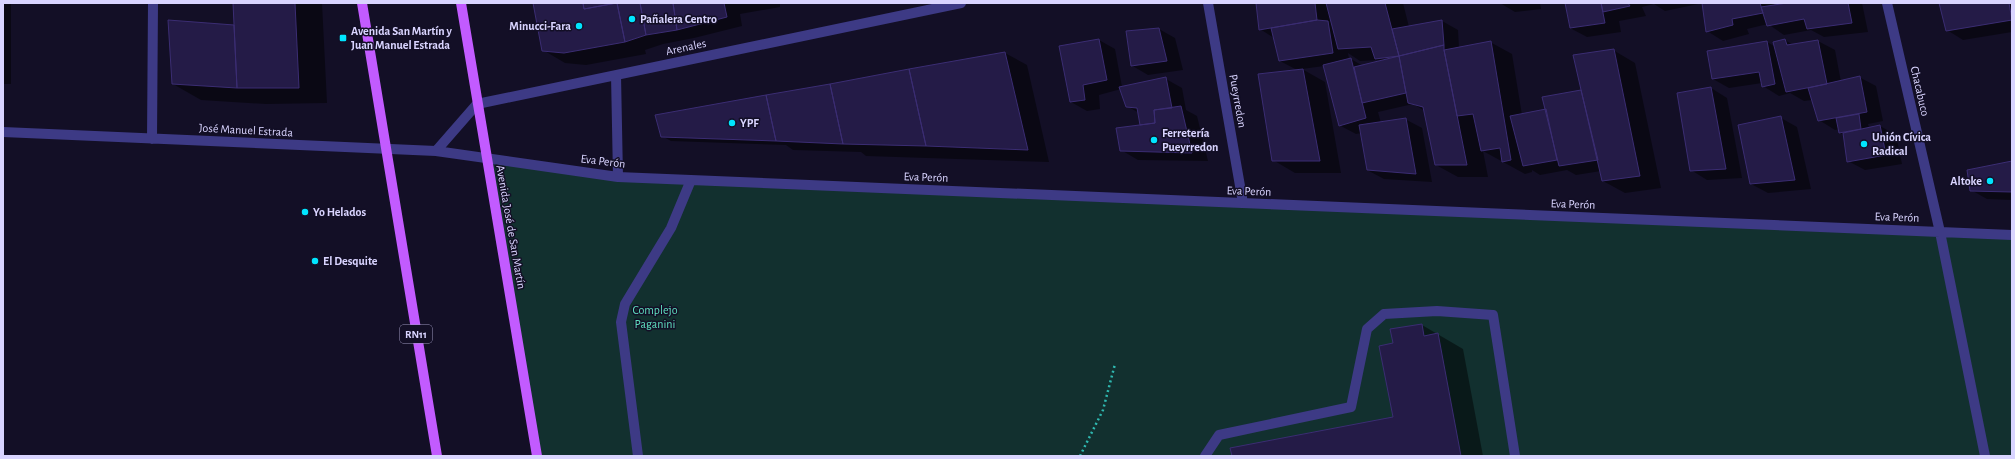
<svg xmlns="http://www.w3.org/2000/svg" width="2015" height="459" font-family="'Alegreya Sans',sans-serif">
<style>
.green{fill:#12302f}
.shadow{fill:#0007;fill-rule:evenodd}
.building{fill:#241b47;stroke:#3b2d73}
.lines{fill:none;stroke-linecap:round;stroke-linejoin:round}
.path{stroke:#2fb8b0;stroke-width:2.5;stroke-dasharray:2 3;stroke-linecap:butt}
.minor{stroke:#3d3a85;stroke-width:10}
.major{stroke:#c25bff;stroke-width:10}
.poi-dot{fill:#00e5ff;stroke:#130f26;stroke-width:1.5}
.labels{text-anchor:middle;stroke-width:3;stroke-linejoin:round;paint-order:stroke}
.shield{fill:#130f26;stroke:#9e99be;stroke-width:1}
.shield-label{font-size:11px;font-weight:bold;fill:#d9d4ff}
.poi-label{font-size:12px;font-weight:bold;fill:#d9d4ff;stroke:#130f26;text-anchor:start}
.street-label{font-size:12px;fill:#d9d4ff;stroke:#130f26}
.park-label{font-size:12px;fill:#5fe0c0;stroke:#130f26}
</style>
<rect width="100%" height="100%" fill="#130f26"/>
<path class="green" d="M487,159L618,177L2012,235V456H537Z"/>
<path class="shadow" d="M3,3H11V84H3Z
M234,3H322L327,103L266,104L201,100L173,84L170,21L235,26Z
M534,3H780V7L740,14L742,26L694,38L663,44L645,50L646,54L586,65L565,63L543,50Z
M1257,3H1403L1409,27L1442,21L1458,30L1459,48L1490,42L1512,54L1522,115L1547,110L1544,98L1582,91L1613,50L1635,63L1661,188L1625,193L1603,181L1601,171L1576,175L1567,170L1540,175L1532,170V172L1525,174L1483,151L1488,177H1458L1436,165L1425,111L1413,104L1378,112L1381,123L1405,119L1422,128L1432,182L1384,179L1367,170L1361,133L1356,134L1339,125L1324,66L1302,69L1325,82L1341,173H1295L1273,160L1297,70L1280,61L1274,38L1260,29ZM1348,53L1360,61L1378,60L1381,61L1363,66L1351,59H1349ZM1404,54L1399,57L1385,59L1384,57ZM1562,158V160L1536,164V162Z
M1500,3H1540L1541,9L1515,12Z
M1566,3H1774V6L1787,3H1862L1868,32L1824,37L1811,30L1784,35L1768,24L1747,29L1749,34L1723,41L1707,31L1703,3L1665,11L1654,4L1642,7L1646,16L1619,21L1621,32L1587,37L1570,28Z
M1941,3H2010L2012,5V32L1963,40L1947,30Z
M1159,29L1175,38L1183,70L1148,75L1131,65Z
M1099,40L1115,49L1122,87L1166,79L1182,88L1186,110L1197,116L1208,161L1138,160L1121,150L1141,126L1139,113L1127,106L1121,89L1099,95L1100,109L1087,111L1071,102Z
M1785,40L1793,45L1818,41L1835,50L1841,82L1859,77L1876,86L1883,121L1868,124L1869,128L1880,126L1896,135L1902,164L1865,170L1848,161L1844,135L1840,133V129L1835,130L1819,120L1812,100L1804,101L1790,93L1779,96L1763,86L1762,83L1729,88L1713,79L1767,42L1776,47Z
M1005,53L1027,65L1049,162L866,156L861,152L793,150L786,145L671,141L662,136Z
M1711,88L1727,98L1742,178L1707,180L1691,170Z
M1781,118L1797,127L1811,189L1768,193L1751,184Z
M2012,162V200L1987,199L1971,190Z
M1422,325L1463,349L1483,456H1233L1394,418V344Z"/>
<path class="building" d="M233,3H295L299,88H237Z
M533,3H583L584,9L617,3L625,42L564,53L542,51Z
M583,3H616L584,9Z
M617,3H640L646,35L625,42Z
M640,3H673L677,30L646,35Z
M673,3H724L727,17L677,30Z
M1256,3H1315L1317,20L1259,30Z
M1326,3H1385L1399,56L1375,59L1371,47L1338,49Z
M1565,3H1601L1605,23L1570,28Z
M1601,3H1628L1630,6L1603,12Z
M1702,3H1760L1763,13L1732,19L1733,25L1706,32Z
M1787,3H1848L1852,23L1807,29L1804,19L1767,26L1761,7Z
M1939,3H2009L2012,20L1946,31Z
M168,20L234,25L237,88L172,84Z
M1317,20L1328,21L1333,53L1279,61L1271,28Z
M1442,20L1444,45L1399,56L1392,29Z
M1159,28L1167,61L1131,66L1126,31Z
M1099,39L1107,80L1083,85L1085,100L1070,102L1059,46Z
M1785,39L1787,45L1818,40L1827,84L1786,92L1773,42Z
M1491,41L1511,160L1502,162L1500,148L1481,151L1473,114L1457,116L1444,50Z
M1767,41L1775,84L1762,87L1759,72L1712,79L1707,51Z
M1444,45V50L1467,165H1435L1423,107L1408,103L1399,56Z
M1614,49L1640,176L1602,181L1573,55Z
M1005,52L1028,150L926,146L909,69Z
M1399,56L1406,93L1362,103L1354,67Z
M1351,58L1366,118L1339,126L1323,65Z
M909,69L926,146L843,144L830,84Z
M1303,69L1320,161H1272L1258,74Z
M1860,76L1867,112L1818,121L1808,88Z
M1166,77L1172,108L1154,110L1155,123L1140,125L1137,108L1126,107L1119,87Z
M830,84L843,144L776,141L766,95Z
M1711,87L1726,169L1690,171L1677,93Z
M1581,90L1598,160L1559,166L1542,97Z
M766,95L776,141L661,137L655,115Z
M1181,106L1192,153L1120,151L1116,128L1155,123L1154,110Z
M1546,109L1557,160L1523,166L1510,116Z
M1859,114L1861,129L1839,133L1836,118Z
M1781,116L1795,180L1750,184L1738,125Z
M1406,118L1416,174L1367,170L1359,125Z
M1880,125L1886,155L1847,162L1843,133Z
M2012,161V192L1970,191L1967,170Z
M1422,324L1424,336L1438,333L1461,456H1232L1230,448L1393,417L1379,346L1393,343L1390,329Z"/>
<g class="lines">
<path class="path" d="M1080,456L1103,410L1115,364"/>
<path class="minor" d="M1208,3L1243,203
M1887,3L1940,232L1985,456
M616,75L618,177
M3,132L436,151L618,177L2012,235
M152,139L153,3
M436,151L477,104L961,3
M638,456L621,322L625,304L671,228L691,180
M1205,456L1219,435L1351,407L1367,329L1384,314L1437,311L1493,315L1515,456"/>
<path class="major" d="M362,3L437,456
M461,3L537,456"/>
</g>
<g class="poi-dot">
<circle cx="632" cy="19" r="4"/>
<circle cx="579" cy="26" r="4"/>
<rect x="339" y="34" width="8" height="8" rx="2"/>
<circle cx="732" cy="123" r="4"/>
<circle cx="1154" cy="140" r="4"/>
<circle cx="1864" cy="144" r="4"/>
<circle cx="1990" cy="181" r="4"/>
<circle cx="305" cy="212" r="4"/>
<circle cx="315" cy="261" r="4"/>
</g>
<g class="labels">
<rect class="shield" x="400" y="325" width="32" height="18" rx="3"/>
<g class="shield-label">
<text x="416" y="338">RN11</text>
</g>
<g class="poi-label">
<text x="640" y="23">Pañalera Centro</text>
<text x="571" y="30" text-anchor="end">Minucci-Fara</text>
<text x="351" y="35">Avenida San Martín y<tspan x="351" dy="14">Juan Manuel Estrada</tspan></text>
<text x="740" y="127">YPF</text>
<text x="1162" y="137">Ferretería<tspan x="1162" dy="14">Pueyrredon</tspan></text>
<text x="1872" y="141">Unión Cívica<tspan x="1872" dy="14">Radical</tspan></text>
<text x="1982" y="185" text-anchor="end">Altoke</text>
<text x="313" y="216">Yo Helados</text>
<text x="323" y="265">El Desquite</text>
</g>
<g class="street-label">
<text transform="translate(686 47) rotate(-12)" y="4">Arenales</text>
<text transform="translate(1920 91) rotate(77)" y="4">Chacabuco</text>
<text transform="translate(1238 101) rotate(80)" y="4">Pueyrredon</text>
<text transform="translate(246 130) rotate(3)" y="4">José Manuel Estrada</text>
<text transform="translate(603 161) rotate(7)" y="4">Eva Perón</text>
<text transform="translate(926 177) rotate(2)" y="4">Eva Perón</text>
<text transform="translate(1249 191) rotate(2)" y="4">Eva Perón</text>
<text transform="translate(1573 204) rotate(2)" y="4">Eva Perón</text>
<text transform="translate(1897 217) rotate(2)" y="4">Eva Perón</text>
<text transform="translate(511 227) rotate(80)" y="4">Avenida José de San Martín</text>
</g>
<g class="park-label">
<text x="655" y="314">Complejo<tspan x="655" dy="14">Paganini</tspan></text>
</g>
</g>
<rect width="2015" height="459" fill="none" stroke="#d9d4ff" stroke-width="8"/>
</svg>
